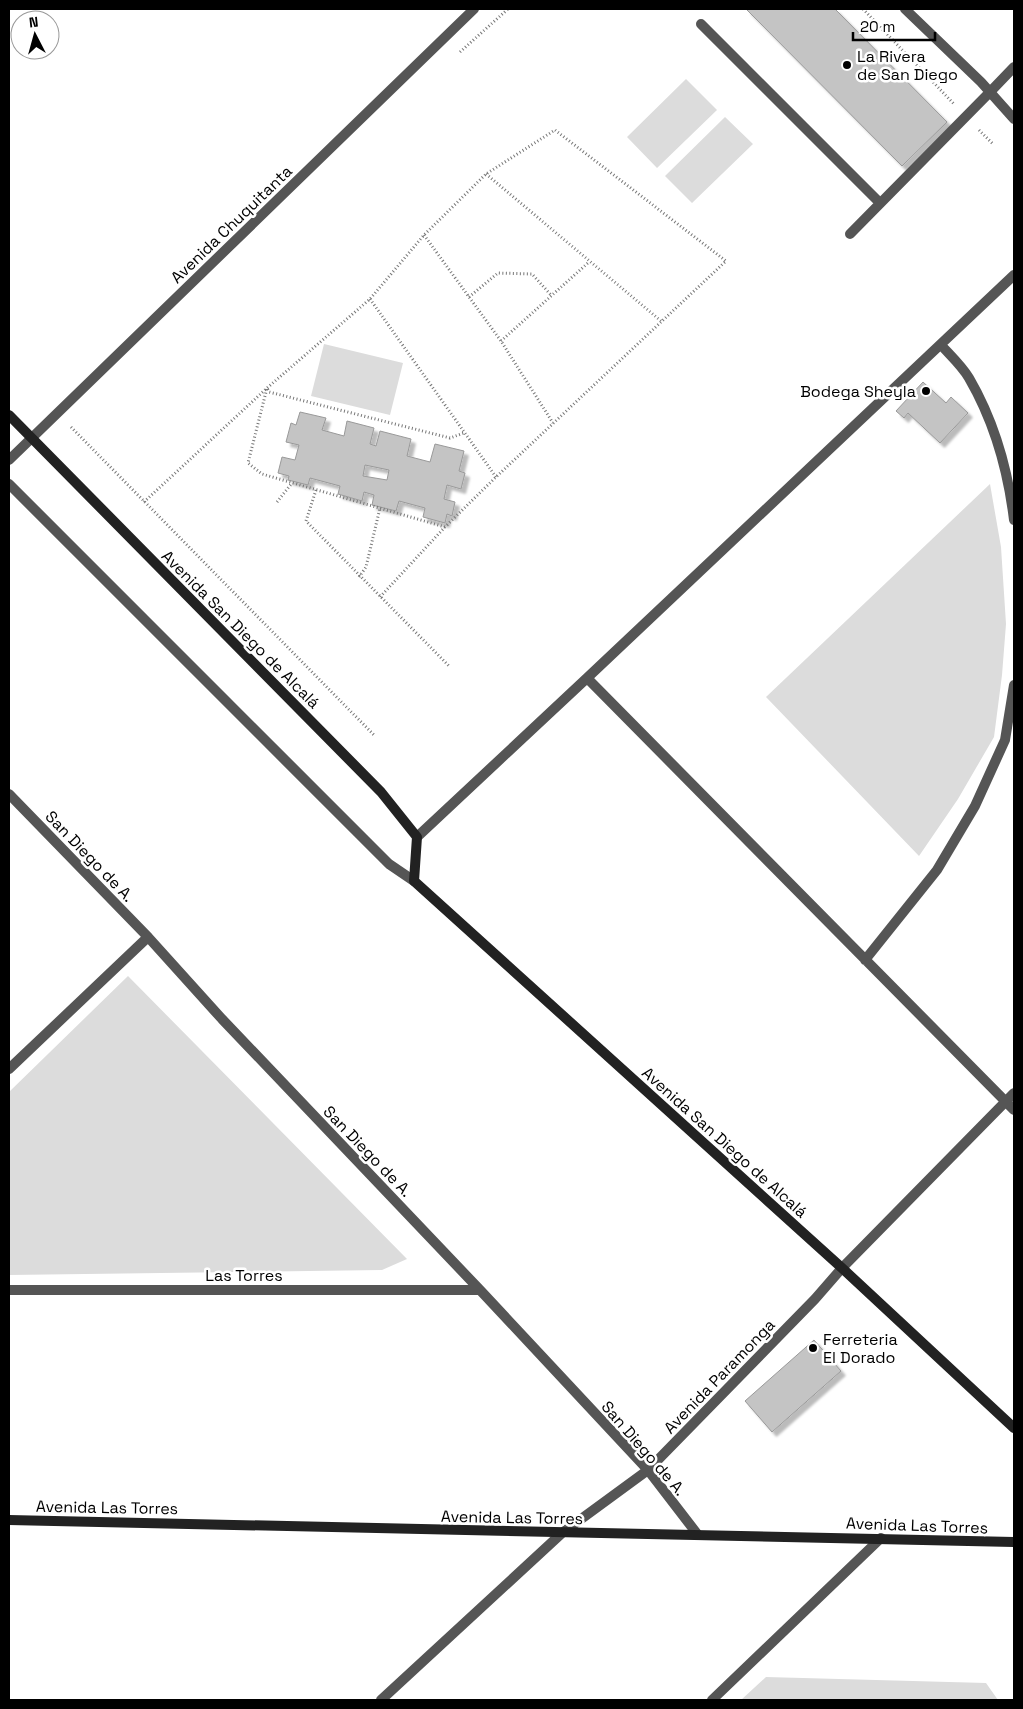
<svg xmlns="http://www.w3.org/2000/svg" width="1023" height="1709" font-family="'Space Grotesk',sans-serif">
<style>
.green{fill:#dcdcdc}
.building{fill:#c4c4c4;stroke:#999;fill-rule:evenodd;filter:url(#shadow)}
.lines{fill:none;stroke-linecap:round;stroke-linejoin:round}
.path{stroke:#777;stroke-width:3;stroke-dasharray:1 2.5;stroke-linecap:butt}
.lane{stroke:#555;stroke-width:10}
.street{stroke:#555;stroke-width:10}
.secondary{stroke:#222;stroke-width:10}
.poi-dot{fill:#000;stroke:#fff;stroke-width:2}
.labels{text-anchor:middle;stroke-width:5;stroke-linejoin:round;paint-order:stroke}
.poi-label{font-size:16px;fill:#000;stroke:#fff;text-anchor:start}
.street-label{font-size:16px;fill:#000;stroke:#fff}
</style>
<defs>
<filter id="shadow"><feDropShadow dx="4.5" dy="4.5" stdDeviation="1" flood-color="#0004"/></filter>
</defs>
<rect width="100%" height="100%" fill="#fff"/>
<path class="green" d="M686,79L717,110L657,168L627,137Z
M725,117L753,144L692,203L665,176Z
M324,344L403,363L390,415L311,396Z
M990,484L1001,547L1006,624L1002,675L994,737L958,799L919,856L766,697Z
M128,976L407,1259L382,1270L9,1275V1092Z
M766,1677L986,1683L998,1700H741Z"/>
<path class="building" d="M746,9H835L947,122L902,166Z
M923,382L946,403L951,397L968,413L940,443L908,413L904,418L896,411Z
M300,412L326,418L322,430L344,436L347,421L374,428L370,444L376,446L380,431L411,439L407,456L430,462L435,444L464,451L459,471L465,473L461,489L447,485L444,499L455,502L452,516L447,514L445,523L423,517L425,508L399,501L396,511L372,505L374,495L364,492L362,501L338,494L340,486L310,478L308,485L288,480L289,476L278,473L282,457L295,460L299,445L286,442L291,423L296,425ZM365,465L389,470L387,480L363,476Z
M814,1340L841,1371L772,1432L745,1401Z"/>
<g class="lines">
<path class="path" d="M863,9L954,104
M460,52L508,9
M979,130L993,144
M486,174L661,321
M424,235L501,341L553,423
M469,297L498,273L532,274L551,295
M370,299L496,477
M501,341L589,262
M71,427L374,735
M316,490L306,521L449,666
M144,502L267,388L370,299L424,235L486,174L555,130L726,261L496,477L445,527L380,597
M277,502L292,483
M445,527L262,474L248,463L267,388L269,392L450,438L464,433
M359,577L366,567L380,508"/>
<path class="lane" d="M990,92L1014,67"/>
<path class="street" d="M905,9L981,82L1014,119
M701,24L880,203
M850,234L990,92
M941,345C950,355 962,366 969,378C994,421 1008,470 1014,520
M9,460L474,9
M9,484L389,864L414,881
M587,678L1014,1110
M9,794L148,937L222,1019L480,1290L648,1470L698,1535
M417,837L587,678L1014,275
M865,960L937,870L975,806L1005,740L1014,685
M9,1069L148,937
M9,1290H480
M381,1700L562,1533L648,1470L815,1299L842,1268L1014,1093
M712,1700L881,1538"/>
<path class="secondary" d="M9,415L381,792L417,837L414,881L842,1268L1014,1428
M9,1520L1014,1542"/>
</g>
<g class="poi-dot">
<circle cx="847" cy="65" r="5"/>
<circle cx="926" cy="391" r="5"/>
<circle cx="813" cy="1348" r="5"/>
</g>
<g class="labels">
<g class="poi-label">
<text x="857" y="62">La Rivera<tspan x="857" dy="18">de San Diego</tspan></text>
<text x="916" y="397" text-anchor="end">Bodega Sheyla</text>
<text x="823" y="1345">Ferreteria<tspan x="823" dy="18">El Dorado</tspan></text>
</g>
<g class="street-label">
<text transform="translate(231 224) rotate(-44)" y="6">Avenida Chuquitanta</text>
<text transform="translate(241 629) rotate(45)" y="6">Avenida San Diego de Alcalá</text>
<text transform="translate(90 856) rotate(46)" y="6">San Diego de A.</text>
<text transform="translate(725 1142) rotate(42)" y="6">Avenida San Diego de Alcalá</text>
<text transform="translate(368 1151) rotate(46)" y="6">San Diego de A.</text>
<text x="244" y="1281">Las Torres</text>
<text transform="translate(719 1376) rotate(-46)" y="6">Avenida Paramonga</text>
<text transform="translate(644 1448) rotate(49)" y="6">San Diego de A.</text>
<text transform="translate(107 1507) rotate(1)" y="6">Avenida Las Torres</text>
<text transform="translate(512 1517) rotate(1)" y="6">Avenida Las Torres</text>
<text transform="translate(917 1525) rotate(2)" y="6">Avenida Las Torres</text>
</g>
</g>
<rect width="1023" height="1709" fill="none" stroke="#000000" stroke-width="20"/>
<g transform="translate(35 35) rotate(354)"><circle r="24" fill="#ffffff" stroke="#999999"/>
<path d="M0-4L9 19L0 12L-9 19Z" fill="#000000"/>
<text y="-8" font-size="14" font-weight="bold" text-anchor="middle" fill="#000000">N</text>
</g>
<path d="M853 32v8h82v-8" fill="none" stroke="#000000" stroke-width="2.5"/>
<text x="860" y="32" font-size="15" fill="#000000" stroke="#ffffff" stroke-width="4" paint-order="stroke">20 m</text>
</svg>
